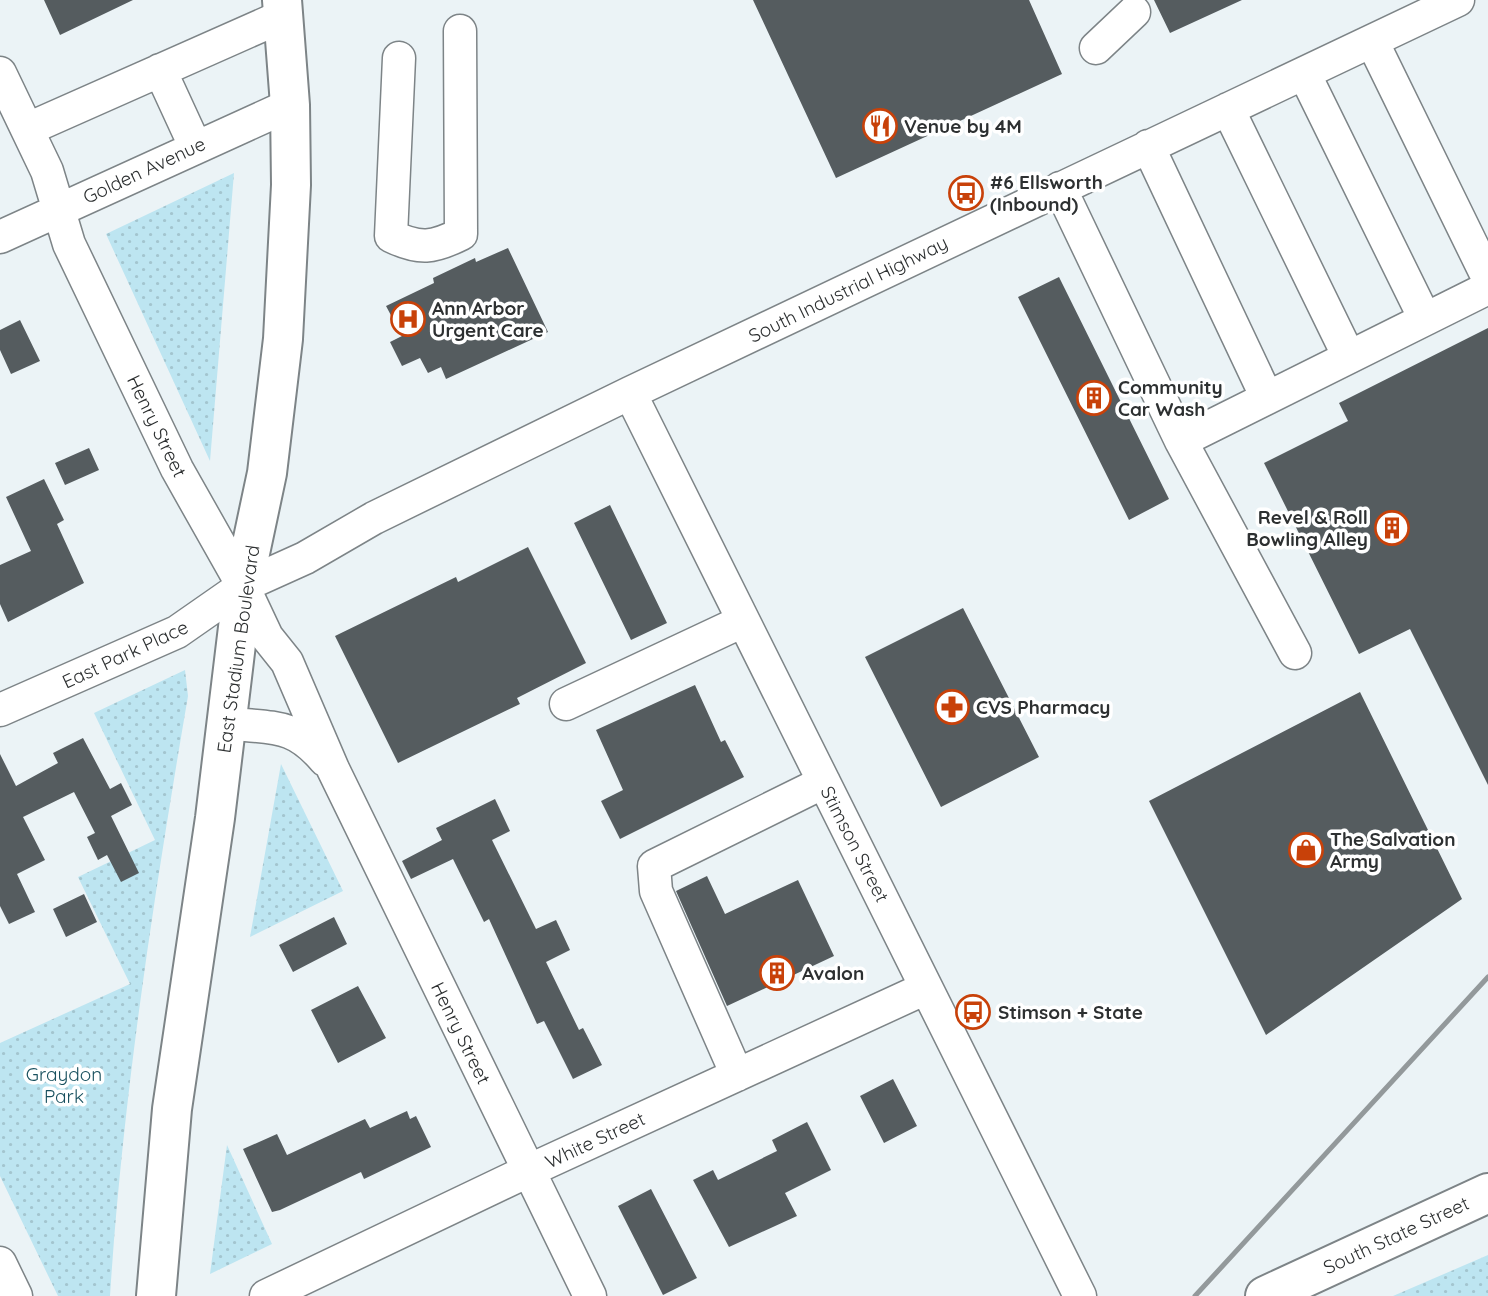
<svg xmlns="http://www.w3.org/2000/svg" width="1488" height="1296" font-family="Quicksand,sans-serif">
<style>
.grass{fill:url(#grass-dots)}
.building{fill:#555c5f}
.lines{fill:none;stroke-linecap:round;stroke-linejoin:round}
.minor-casing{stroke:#7d8487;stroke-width:35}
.major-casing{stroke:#7d8487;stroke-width:42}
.minor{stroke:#fff;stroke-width:32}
.major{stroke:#fff;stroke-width:38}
.rail{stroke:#93999b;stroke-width:5}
.labels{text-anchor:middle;stroke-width:7;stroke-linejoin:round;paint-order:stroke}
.poi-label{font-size:19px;font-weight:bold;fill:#2d3031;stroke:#fff;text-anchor:start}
.street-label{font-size:19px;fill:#2d3031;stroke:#fff}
.park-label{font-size:19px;fill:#18505e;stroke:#fff}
</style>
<defs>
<pattern id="grass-dots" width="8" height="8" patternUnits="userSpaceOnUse" patternTransform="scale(1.75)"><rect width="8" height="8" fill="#bde5f1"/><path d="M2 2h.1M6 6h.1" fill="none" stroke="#a3c5cf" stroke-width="1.8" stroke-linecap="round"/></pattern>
</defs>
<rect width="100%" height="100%" fill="#ebf3f6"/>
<path class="grass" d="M234,173L210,461L106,234Z
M185,670L188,696C154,895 123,1094 110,1296H58L0,1176V1043L130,984L78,877L155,840L94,713Z
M281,764L343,891L250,937Z
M227,1145L272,1244L210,1274Z
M1488,1255V1296H1393Z"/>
<path class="building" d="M44,0H133L60,35Z
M753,0H1029L1062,74L836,178Z
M1154,0H1242L1170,33Z
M508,248L548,332L446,379L441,367L428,373L420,358L402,366L390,342L402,336L386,306L434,283L433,278L475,258L476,262Z
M1059,277L1169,499L1129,520L1018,297Z
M20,320L40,361L11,374L0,350V330Z
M1488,328V785L1410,629L1359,654L1264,463L1348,421L1339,403Z
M89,448L99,470L65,485L55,463Z
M44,479L64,520L57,524L84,583L8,622L0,604V565L31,551L6,497Z
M610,505L667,623L631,640L574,523Z
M528,547L586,663L517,698L520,704L398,763L335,636L456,577L458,582Z
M963,608L1039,757L941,807L865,657Z
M695,685L721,742L725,740L744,777L620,839L601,801L623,790L596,730Z
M1360,692L1462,899L1266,1035L1149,801Z
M83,738L110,789L121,783L132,805L111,816L139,873L121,882L107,855L98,860L87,837L95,833L74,792L23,817L45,860L17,874L35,912L9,924L0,906V754L16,786L58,763L53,753Z
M495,799L510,831L492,840L536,929L556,920L570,950L546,962L579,1030L583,1028L602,1065L573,1079L544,1021L537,1024L489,919L484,922L453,859L411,879L402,861L442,840L436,828Z
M707,876L725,914L798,880L834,956L727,1006L676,891Z
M84,894L97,922L66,937L53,909Z
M334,917L347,944L293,972L279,945Z
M358,986L386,1038L338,1063L311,1010Z
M893,1079L917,1126L884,1143L860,1096Z
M407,1111L410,1119L416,1116L431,1147L364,1179L361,1172L280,1210L272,1212L243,1149L277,1134L287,1155L365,1119L370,1128Z
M807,1122L831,1170L785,1193L797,1216L729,1247L693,1180L713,1170L718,1180L777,1151L772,1140Z
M651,1189L697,1278L663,1295L618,1206Z"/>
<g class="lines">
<g class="minor-casing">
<path id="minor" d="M1372,41L1488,278
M1096,48L1134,12
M399,58L391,236C420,250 433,248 461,234L460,31
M160,70L195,146
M0,73L47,171L69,244L177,469L243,586L267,637L287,662L333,769L590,1296
M1304,73L1425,319
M1228,109L1349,357
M28,129L283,16
M1148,146L1267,398
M1060,188L1181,441L1295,653
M0,237L290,105
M630,393L1080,1296
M1181,441L1488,288
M566,704L743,621
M0,710L177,632L243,586L305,558L374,518L630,393L1458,0
M226,723C273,729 293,722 325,760
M737,1075L656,891L654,866L824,782
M0,1263L16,1296
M266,1296L528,1171L926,988"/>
</g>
<g class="major-casing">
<path id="major" d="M156,1296L172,1109L215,818L243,586L267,473L283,339L291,185L290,105L282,0
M1265,1296L1488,1193"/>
</g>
<use href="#minor" class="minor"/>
<use href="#major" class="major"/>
<path class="rail" d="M1195,1296L1488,977"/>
</g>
<defs>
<g id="restaurant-ring" transform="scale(1.75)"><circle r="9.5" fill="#fff" stroke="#c84109" stroke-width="1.5"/><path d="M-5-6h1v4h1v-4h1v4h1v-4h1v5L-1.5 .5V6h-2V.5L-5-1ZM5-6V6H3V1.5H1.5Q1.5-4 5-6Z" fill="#c84109"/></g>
<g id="bus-ring" transform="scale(1.75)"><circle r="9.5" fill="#fff" stroke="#c84109" stroke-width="1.5"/><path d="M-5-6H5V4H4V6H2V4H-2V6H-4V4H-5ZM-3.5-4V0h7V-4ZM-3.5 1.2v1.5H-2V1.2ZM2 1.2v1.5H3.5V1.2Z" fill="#c84109"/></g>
<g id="hospital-ring" transform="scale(1.75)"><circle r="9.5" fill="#fff" stroke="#c84109" stroke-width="1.5"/><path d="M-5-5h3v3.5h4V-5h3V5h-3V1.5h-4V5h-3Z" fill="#c84109"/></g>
<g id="building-ring" transform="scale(1.75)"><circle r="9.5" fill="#fff" stroke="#c84109" stroke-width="1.5"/><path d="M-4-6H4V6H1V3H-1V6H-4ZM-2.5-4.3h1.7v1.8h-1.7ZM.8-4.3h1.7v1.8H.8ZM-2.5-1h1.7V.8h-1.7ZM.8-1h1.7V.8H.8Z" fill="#c84109"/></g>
<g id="pharmacy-ring" transform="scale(1.75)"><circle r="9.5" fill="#fff" stroke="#c84109" stroke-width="1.5"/><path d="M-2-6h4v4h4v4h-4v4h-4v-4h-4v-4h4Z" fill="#c84109"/></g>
<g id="shop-ring" transform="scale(1.75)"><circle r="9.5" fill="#fff" stroke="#c84109" stroke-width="1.5"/><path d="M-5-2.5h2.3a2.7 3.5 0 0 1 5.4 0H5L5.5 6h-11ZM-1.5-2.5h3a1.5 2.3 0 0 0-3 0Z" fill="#c84109"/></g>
</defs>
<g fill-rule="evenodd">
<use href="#restaurant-ring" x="880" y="126"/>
<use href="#bus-ring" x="966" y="193"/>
<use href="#hospital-ring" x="408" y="319"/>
<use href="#building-ring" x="1094" y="398"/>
<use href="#building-ring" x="1392" y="528"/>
<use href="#pharmacy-ring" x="952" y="707"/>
<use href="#shop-ring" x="1306" y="850"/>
<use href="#building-ring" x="777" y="973"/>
<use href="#bus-ring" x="973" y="1012"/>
</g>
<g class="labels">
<g class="poi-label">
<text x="904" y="133">Venue by 4M</text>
<text x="990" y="189">#6 Ellsworth<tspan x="990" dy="22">(Inbound)</tspan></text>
<text x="432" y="315">Ann Arbor<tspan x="432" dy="22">Urgent Care</tspan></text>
<text x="1118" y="394">Community<tspan x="1118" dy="22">Car Wash</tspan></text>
<text x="1368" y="524" text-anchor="end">Revel &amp; Roll<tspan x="1368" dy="22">Bowling Alley</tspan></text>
<text x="976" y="714">CVS Pharmacy</text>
<text x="1330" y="846">The Salvation<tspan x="1330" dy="22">Army</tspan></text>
<text x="802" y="980">Avalon</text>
<text x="998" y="1019">Stimson + State</text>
</g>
<g class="street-label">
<text transform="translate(144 170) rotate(-25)" y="7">Golden Avenue</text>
<text transform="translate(848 289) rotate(-26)" y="7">South Industrial Highway</text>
<text transform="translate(157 426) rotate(64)" y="7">Henry Street</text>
<text transform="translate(238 649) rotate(-82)" y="7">East Stadium Boulevard</text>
<text transform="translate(125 654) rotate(-25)" y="7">East Park Place</text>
<text transform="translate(855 844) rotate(63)" y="7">Stimson Street</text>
<text transform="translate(461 1033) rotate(64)" y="7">Henry Street</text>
<text transform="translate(595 1140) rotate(-25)" y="7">White Street</text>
<text transform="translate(1396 1235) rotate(-25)" y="7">South State Street</text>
</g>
<g class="park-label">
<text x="64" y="1081">Graydon<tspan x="64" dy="22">Park</tspan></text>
</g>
</g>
</svg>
